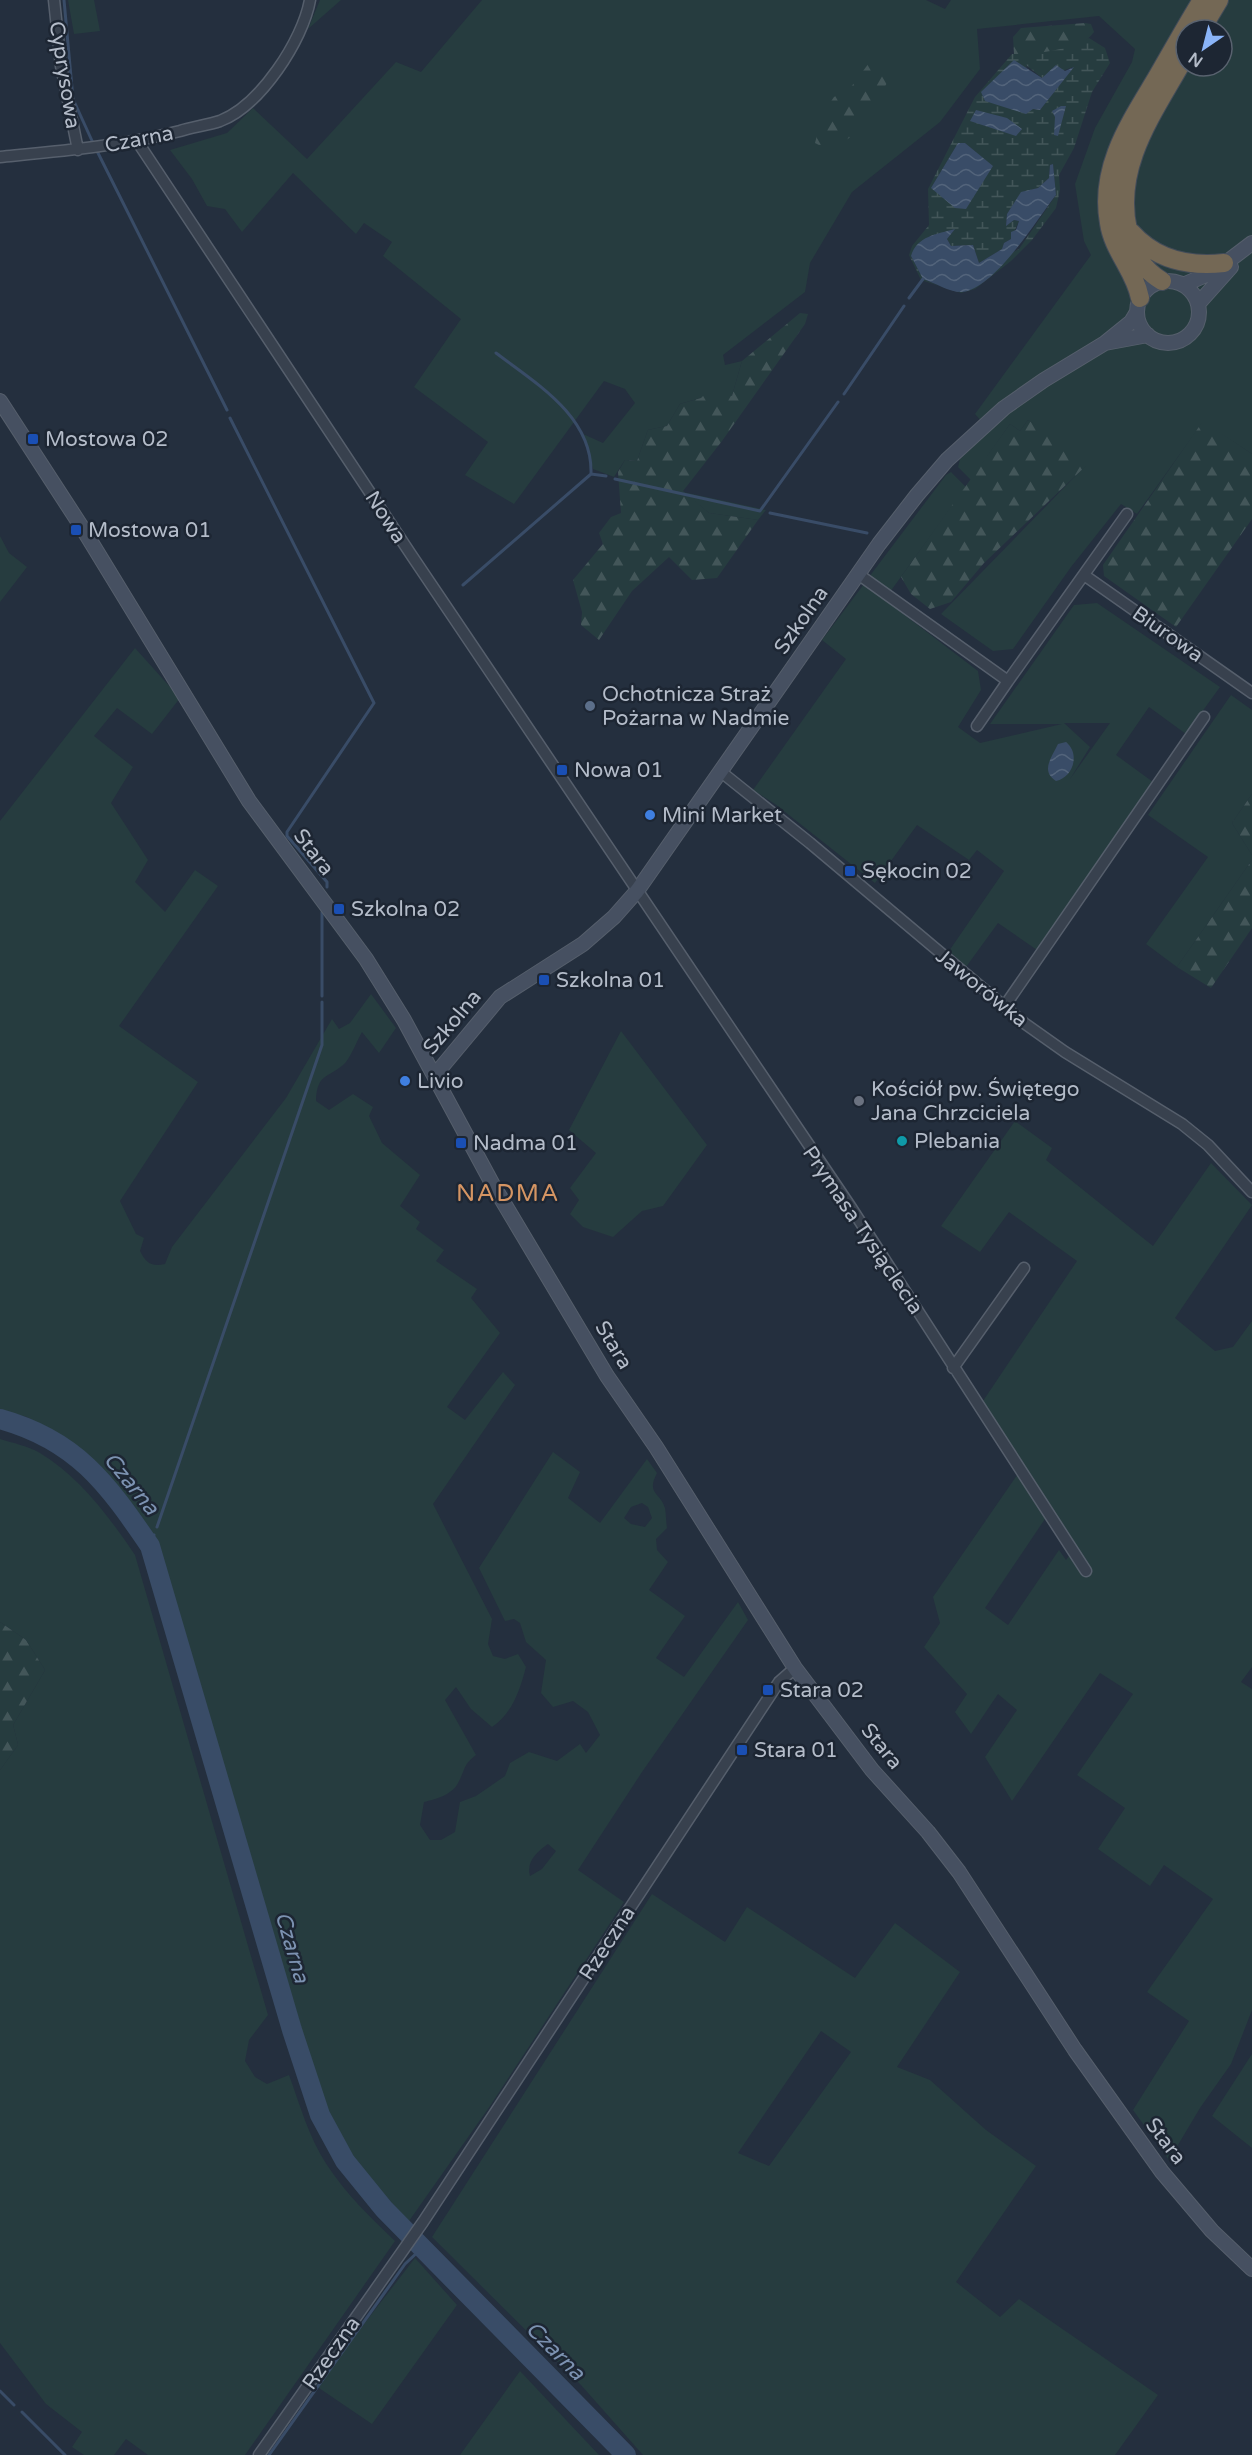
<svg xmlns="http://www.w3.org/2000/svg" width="1252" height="2455" font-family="'Varela Round',sans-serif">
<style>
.grass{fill:#263c3f;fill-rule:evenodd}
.forest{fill:url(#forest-firs)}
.wetland{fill:url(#wetland-marsh);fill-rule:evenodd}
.water{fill:url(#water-waves)}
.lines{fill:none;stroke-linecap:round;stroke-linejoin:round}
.stream{stroke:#394c67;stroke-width:3}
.river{stroke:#394c67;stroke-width:20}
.street-casing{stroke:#565f6c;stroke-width:13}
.secondary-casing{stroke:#565f6c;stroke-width:16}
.highway-casing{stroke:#434c59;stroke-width:20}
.street{stroke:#38414e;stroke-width:10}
.secondary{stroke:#465061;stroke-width:14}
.highway{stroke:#746855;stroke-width:18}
.transit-dot{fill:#1a4fb4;stroke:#1d2633;stroke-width:2}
.service-dot{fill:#5c6f8a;stroke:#1d2633;stroke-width:2}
.shop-dot{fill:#3f7fe0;stroke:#1d2633;stroke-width:2}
.worship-dot{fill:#6b7280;stroke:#1d2633;stroke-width:2}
.culture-dot{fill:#0f9aa8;stroke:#1d2633;stroke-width:2}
.labels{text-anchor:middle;stroke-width:5;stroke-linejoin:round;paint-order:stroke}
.street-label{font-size:21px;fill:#b4bcc9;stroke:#1d2633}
.poi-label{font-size:21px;fill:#b4bcc9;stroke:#1d2633;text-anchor:start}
.water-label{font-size:22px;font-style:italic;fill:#7c92b1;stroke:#1d2633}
.quarter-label{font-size:24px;letter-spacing:1.5px;fill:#d59563;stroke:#1d2633}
</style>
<defs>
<pattern id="forest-firs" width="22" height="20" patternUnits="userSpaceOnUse" patternTransform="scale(1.5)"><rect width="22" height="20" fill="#263c3f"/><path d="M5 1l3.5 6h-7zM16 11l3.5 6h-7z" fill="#435659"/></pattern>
<pattern id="wetland-marsh" width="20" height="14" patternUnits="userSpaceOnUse" patternTransform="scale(1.5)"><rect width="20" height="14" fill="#263c3f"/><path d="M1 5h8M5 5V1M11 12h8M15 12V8" fill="none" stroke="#435659"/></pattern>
<pattern id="water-waves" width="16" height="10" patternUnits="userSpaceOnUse" patternTransform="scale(1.5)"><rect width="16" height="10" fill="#394c67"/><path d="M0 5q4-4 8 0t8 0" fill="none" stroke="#53647b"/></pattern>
</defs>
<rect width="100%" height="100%" fill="#242f3e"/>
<path class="grass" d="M68,0H94L100,31L74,34Z
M320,0H341L308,29Z
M482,0H926L945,9L951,0H1252V454L1203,422L1137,514L1121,504L1071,567L1013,649L993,651L941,614L1089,462L1028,420L1020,431L1010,424L971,480L958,467L960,459L990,431L975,414L1091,255L1084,241L1075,184L1095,128L1132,62L1135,49L1099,16L977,29L980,69L940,122L852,192L810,263L805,292L723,355L725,365L742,361L732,396L701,398L680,404L667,426L648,430L637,461L625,460L614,477L593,469L583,434L603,443L635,403L625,389L604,381L514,504L465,475L488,442L414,387L461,319L383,256L392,242L364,223L356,234L293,173L242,232L225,209L207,206L192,179L170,150L227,133L253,108L307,159L396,62L421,72ZM1186,30H1222V66H1186Z
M951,472L966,487L890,592L869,577L946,475Z
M683,492L766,510L758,520L709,513Z
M0,536L9,553L27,567L0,602Z
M864,584L978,671L981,690L958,727L980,743L1062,724H990L1074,605L1097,603L1220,687L1186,734L1149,707L1116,755L1153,782L1037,950L998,923L966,967L949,951L1004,871L977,850L969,860L917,825L875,883L775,804L753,790L846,659L822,640ZM1064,723H1110L1070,779L1090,747Z
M135,648L180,698L152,734L117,708L94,736L133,767L111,803L148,860L135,882L165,912L195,870L218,886L119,1026L198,1082L120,1201L136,1234L144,1238L140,1251C146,1263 151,1267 165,1264L172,1247L286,1098L332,1019L339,1029L350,1023L371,994L396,1028L379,1053L362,1032C357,1041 352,1054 346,1062C330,1079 317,1071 316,1101L329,1110L353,1094L373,1107L369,1116L382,1143L420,1175L400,1206L420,1222L416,1229L444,1250L436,1261L477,1289L471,1298L500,1333L447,1407L465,1420L503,1372L515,1385L433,1504L492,1619L488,1644L493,1656L505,1659L518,1654L526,1667C520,1690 512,1714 492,1727L471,1709L456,1687L445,1700L476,1755C462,1766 466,1769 458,1783C452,1795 436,1799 424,1802L420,1825L430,1840H441L455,1832L460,1802L476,1796L505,1776L510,1763L529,1752L557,1761L580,1744L586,1753L600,1735L588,1712L573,1701L553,1707L541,1693L546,1660L526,1642L520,1623L514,1619L505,1621L479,1568L553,1452L580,1472L568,1498L600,1523L647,1459L657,1473C646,1494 660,1492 665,1508C666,1514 666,1521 667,1528L656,1539L657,1550L668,1562L649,1590L685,1616L656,1658L684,1677L738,1602L748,1620L642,1772L578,1870L624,1902L490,2106L409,2221L356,2166L327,2115L181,1624L150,1529L108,1476L69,1442L27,1417L0,1410V821ZM642,1503L648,1507L652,1518L645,1527L631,1524L624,1518L631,1507ZM548,1844L556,1851L542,1869L530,1876C526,1861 537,1852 548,1844Z
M1231,695L1252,710V794L1232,823L1252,855V860L1177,967L1146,944L1208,857L1148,815Z
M621,1031L707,1145L663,1206L642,1211L613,1237L583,1227L570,1214L579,1200L570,1188L596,1153L569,1130Z
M1015,1121L1052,1148L1046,1160L1153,1246L1211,1163L1252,1205L1175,1318L1215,1351L1233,1347L1252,1321V1667L1241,1682L1252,1689V2010L1231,2064L1200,2108L1169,2160L1133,2110L1189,2021L1147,1992L1213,1899L1164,1865L1150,1886L1098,1849L1125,1808L1077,1775L1133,1694L1100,1673L1012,1801L985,1757L1017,1710L998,1694L971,1734L955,1712L967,1694L924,1647L940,1623L933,1597L1024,1465L983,1401L1077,1261L1009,1212L980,1252L941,1226ZM1051,1510L1076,1546L1066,1560L1059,1550L1008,1625L985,1608Z
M0,1439C13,1443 28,1446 40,1453C79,1476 110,1518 135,1555L268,2015L249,2040L245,2061L255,2077L267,2084L289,2075C300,2105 309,2138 327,2165C346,2194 370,2217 395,2241L245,2455H148L126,2439L114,2455H84L72,2447L82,2432L46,2404L0,2343V1770L18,1745L13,1725L45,1670L26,1640L0,1622Z
M652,1894L725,1942L747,1907L855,1978L895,1923L960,1972L897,2067L930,2080L986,2130L1036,2166L956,2282L1000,2317L1019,2299L1158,2395L1115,2455H643L581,2385L432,2237ZM821,2031L851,2052L769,2166L738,2153Z
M1252,2054V2148L1212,2116Z
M415,2258L457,2305L372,2424L316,2386Z
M520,2371L599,2455H460Z"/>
<path class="forest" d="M1085,23L1091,24L1094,32C1077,55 1039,54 1014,54L1013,37L1021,28Z
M876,60L887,83L857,133L846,140L819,145L815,143L823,113L834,97L851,87L869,63Z
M800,313L808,314L805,324L722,441L683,491L709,513L758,520L717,578L692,580L669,557L632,591L599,640L581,625L582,612L573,580L603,544L599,533L611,517L621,513L618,472L625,460L637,461L648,430L667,426L680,404L701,398L711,388L732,396L742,361Z
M1028,420L1071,446L1090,462L984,563L951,602L930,609L911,594L901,577L1010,424L1020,431Z
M1203,421L1252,454V519L1176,627L1104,576L1103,565Z
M1252,794V855L1232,823Z
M1252,860V928L1211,988L1177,967Z
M0,1622L26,1640L45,1670L13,1725L18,1745L0,1770Z"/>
<path class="wetland" d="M1089,38L1105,48L1110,63L1092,92L1074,148L1059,175L1060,190L1056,208L1032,240L1011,261L975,289L961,293L921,280L909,255L912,246L929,225L928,189L975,97L1012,54C1040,54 1064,51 1089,38ZM1026,65L1042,78L1073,67L1040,110L1033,109ZM958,143H965L976,152L931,188ZM1053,164L1056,195L1019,249L942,287L923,279L911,256L930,236L954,230L947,239L951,246L973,245L979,263L1002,249L1004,243L1011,239L1019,221L1014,220L1006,225L1007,214L1021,193L1038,188L1049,178L1050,165Z"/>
<path class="water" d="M1014,60L1042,78L1056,65L1065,71L1074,67L1040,110L1033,109L1026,114L985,101L981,92Z
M1061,106H1066L1058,136L1054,135L1055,117L1052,111Z
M976,110L1007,118L1022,129L1016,136L970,121Z
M958,143H965L993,166L966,209L955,208L931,188Z
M1053,164L1056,195C1037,219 996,287 963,292C950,293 936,283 923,279L911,256C917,236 937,234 955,229L947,239L951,246L973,245L979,263L1002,249L1004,243L1011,239V232L1016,230L1019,221L1014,220L1006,226L1007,214L1021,192L1038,188L1049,178L1050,165Z
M1066,742C1080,753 1074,777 1056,781C1040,771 1052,757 1058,744Z"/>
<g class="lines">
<path class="stream" d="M64,0L73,99L93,143
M96,149L227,410
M909,298L923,279
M496,353C537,384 593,417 591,474
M844,394L904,306
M230,418L374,703L287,832V836L327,882V887
M615,479L760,511L838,402
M770,513L867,533
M463,585L591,474L606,476
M322,912V996
M157,1527L322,1045V1002
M150,1546L154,1535
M0,2391L14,2405
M22,2412L65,2455
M269,2455L405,2264L422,2248"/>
<path class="river" d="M0,1419C76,1440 107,1483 150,1546L292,2030L320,2115L345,2161L384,2209L626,2455"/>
<g class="street-casing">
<path id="street" d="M54,0L61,66L78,150
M137,141L412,556L850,1206L1086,1571
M0,157C61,151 121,146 180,131C193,127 208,125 220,121C260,106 303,40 310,0
M858,574L1008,681L1127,514
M1084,575L1252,693
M977,726L1008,681
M720,771L810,843L1024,1023L1065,1052L1182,1124L1208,1145L1252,1192
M1004,1007L1204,717
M953,1368L1024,1268
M259,2455L423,2222L779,1682L795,1668"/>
</g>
<g class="secondary-casing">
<path id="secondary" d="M1137 312a31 31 0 1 1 62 0a31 31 0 1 1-62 0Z
M1183,285L1215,271L1252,243
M1198,304L1231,267
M1105,343L1148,335
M0,401L83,529L249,801L366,959L404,1020L493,1185L607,1376L656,1447L795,1668L872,1770L928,1832L959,1872L1075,2050L1162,2172L1212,2231L1252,2269
M435,1075L500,997L583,944L614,917L637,891L879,544L917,495L947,460L1004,408L1044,380L1105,343L1131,322L1137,312"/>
</g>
<g class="highway-casing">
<path id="highway" d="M1201,30L1219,0
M1131,232C1155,259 1188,267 1224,263
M1162,281C1142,269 1132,252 1128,230C1113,164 1156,110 1186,55
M1140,298C1135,271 1113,251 1109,223C1099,168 1129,124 1156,79C1171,53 1186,26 1202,0"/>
</g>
<use href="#street" class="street"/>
<use href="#secondary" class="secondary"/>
<use href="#highway" class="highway"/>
</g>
<g class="transit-dot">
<rect x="27" y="433" width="12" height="12" rx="3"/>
<rect x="70" y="524" width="12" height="12" rx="3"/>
<rect x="556" y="764" width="12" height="12" rx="3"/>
<rect x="844" y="865" width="12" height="12" rx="3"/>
<rect x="333" y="903" width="12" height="12" rx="3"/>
<rect x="538" y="974" width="12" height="12" rx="3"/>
<rect x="455" y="1137" width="12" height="12" rx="3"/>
<rect x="762" y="1684" width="12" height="12" rx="3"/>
<rect x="736" y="1744" width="12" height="12" rx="3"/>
</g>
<circle class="service-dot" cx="590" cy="706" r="6"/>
<g class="shop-dot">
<circle cx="650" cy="815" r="6"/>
<circle cx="405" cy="1081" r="6"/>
</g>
<circle class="worship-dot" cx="859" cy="1101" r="6"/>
<circle class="culture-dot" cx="902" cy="1141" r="6"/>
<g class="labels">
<g class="street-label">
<text transform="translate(65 75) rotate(81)" y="7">Cyprysowa</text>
<text transform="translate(139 139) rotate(-11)" y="7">Czarna</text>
<text transform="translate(386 517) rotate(57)" y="7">Nowa</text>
<text transform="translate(801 620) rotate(-55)" y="7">Szkolna</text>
<text transform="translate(1168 634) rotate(35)" y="7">Biurowa</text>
<text transform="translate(314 852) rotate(53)" y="7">Stara</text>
<text transform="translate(982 988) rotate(39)" y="7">Jaworówka</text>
<text transform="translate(452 1022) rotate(-50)" y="7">Szkolna</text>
<text transform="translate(863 1230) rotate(56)" y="7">Prymasa Tysiąclecia</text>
<text transform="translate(614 1345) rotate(59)" y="7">Stara</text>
<text transform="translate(882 1746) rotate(51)" y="7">Stara</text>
<text transform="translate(607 1943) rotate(-57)" y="7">Rzeczna</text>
<text transform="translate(1166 2141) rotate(53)" y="7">Stara</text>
<text transform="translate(331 2353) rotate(-55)" y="7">Rzeczna</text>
</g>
<g class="poi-label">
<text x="45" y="446">Mostowa 02</text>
<text x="88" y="537">Mostowa 01</text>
<text x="602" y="701">Ochotnicza Straż<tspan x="602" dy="24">Pożarna w Nadmie</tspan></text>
<text x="574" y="777">Nowa 01</text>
<text x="662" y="822">Mini Market</text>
<text x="862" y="878">Sękocin 02</text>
<text x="351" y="916">Szkolna 02</text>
<text x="556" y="987">Szkolna 01</text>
<text x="417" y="1088">Livio</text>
<text x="871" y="1096">Kościół pw. Świętego<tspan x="871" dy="24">Jana Chrzciciela</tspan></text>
<text x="914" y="1148">Plebania</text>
<text x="473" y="1150">Nadma 01</text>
<text x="780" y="1697">Stara 02</text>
<text x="754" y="1757">Stara 01</text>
</g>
<g class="water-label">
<text transform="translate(132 1483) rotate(51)" y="8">Czarna</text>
<text transform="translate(293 1947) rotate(74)" y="8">Czarna</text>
<text transform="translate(556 2350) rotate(45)" y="8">Czarna</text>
</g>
<g class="quarter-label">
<text x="508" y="1201">NADMA</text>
</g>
</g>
<g transform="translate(1204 48) rotate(215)"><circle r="28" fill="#1d2633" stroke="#59626f" stroke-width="1.5"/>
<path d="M0-4.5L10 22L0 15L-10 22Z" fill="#8ab4f8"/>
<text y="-9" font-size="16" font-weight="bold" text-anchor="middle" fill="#b4bcc9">N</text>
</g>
</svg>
